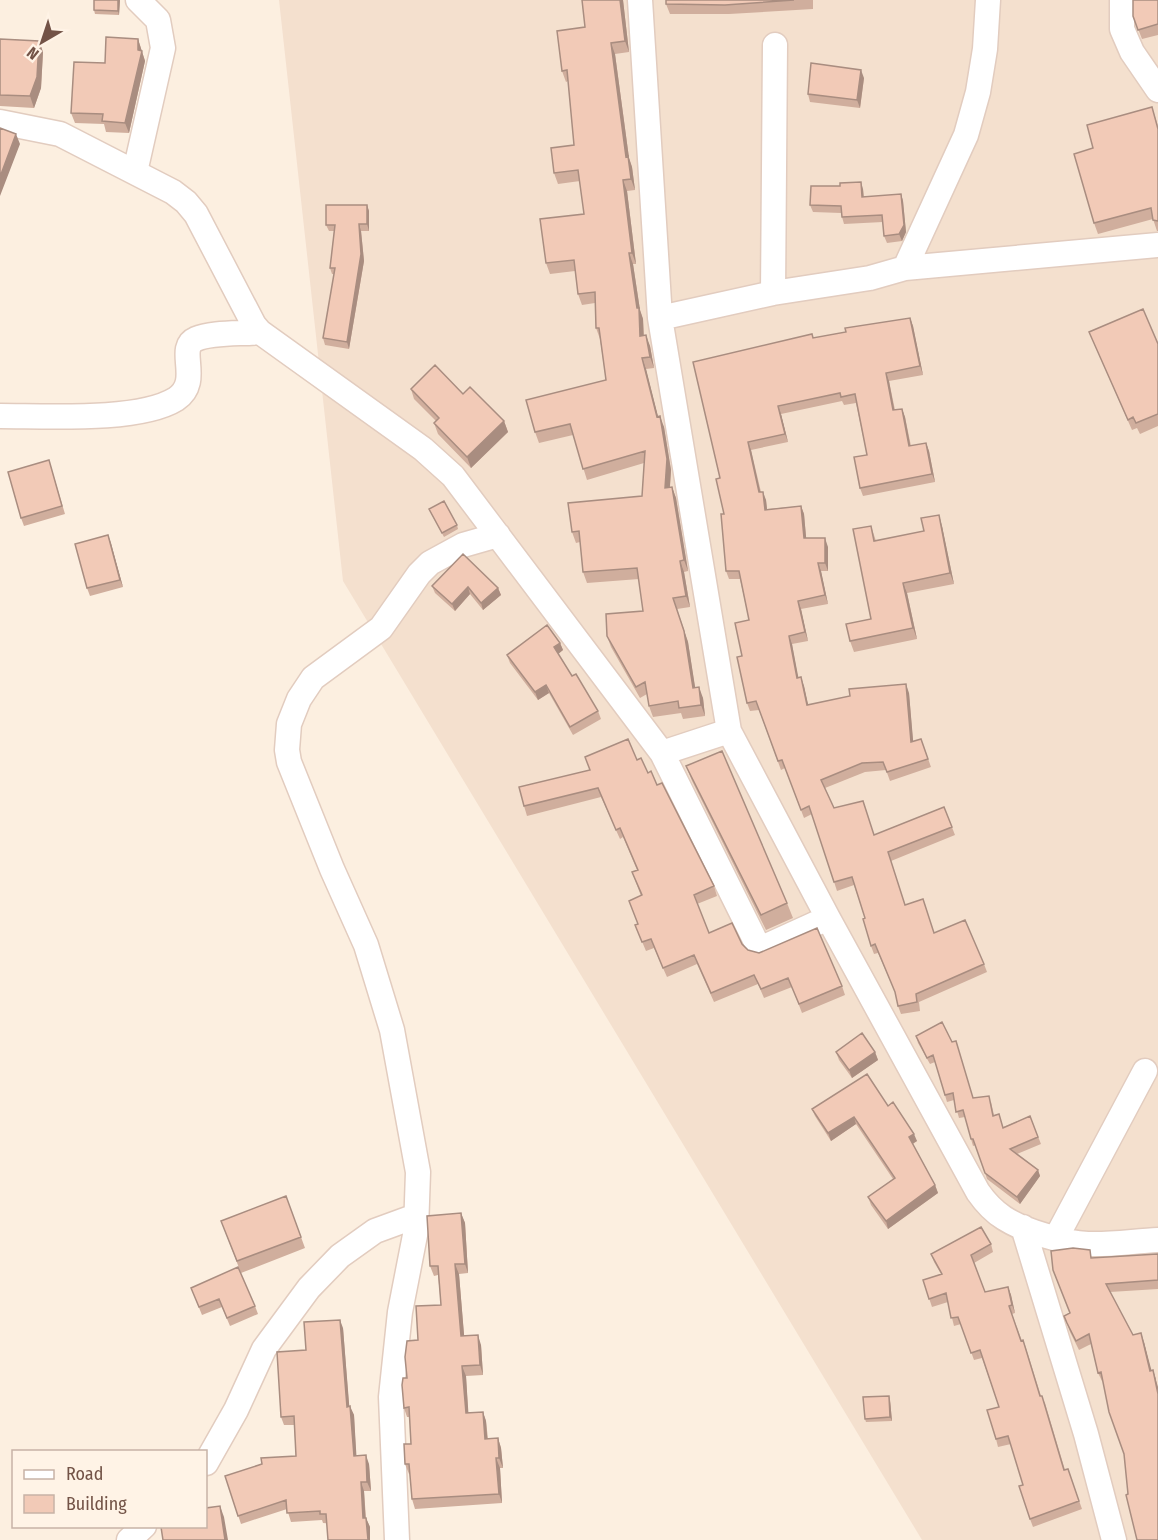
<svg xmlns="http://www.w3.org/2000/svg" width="1158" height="1540" font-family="'Fira Sans Condensed',sans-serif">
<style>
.residential{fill:#f4e0ce}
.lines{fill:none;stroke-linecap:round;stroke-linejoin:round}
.minor-casing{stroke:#e2ccbf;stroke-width:27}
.minor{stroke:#fff;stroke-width:24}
.wall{fill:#d0ae9d}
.shaded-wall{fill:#a98d80}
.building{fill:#f2cab7;stroke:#a98d80;stroke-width:1.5}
</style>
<rect width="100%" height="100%" fill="#fcefe0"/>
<path class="residential" d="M279,0H1158V1540H922L343,581Z"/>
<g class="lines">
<g class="minor-casing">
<path id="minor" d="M640,0L660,318L729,731L828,918L978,1192C985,1202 993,1211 1004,1218C1024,1231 1065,1243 1088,1244C1111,1245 1135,1241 1158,1240
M1122,0V29L1132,52L1158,90
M0,122L60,134L173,192L186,202L196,214L254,325L260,332L423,449L453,476L662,753L729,731
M135,172L163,48L158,20L138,0
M905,268L966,135L978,92L985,49L988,0
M773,293L775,45
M660,318L773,293L870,278L905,268L1158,245
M0,416C45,416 139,422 176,399C203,381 175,348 196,339C212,332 242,334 260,332
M662,753L758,946L762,948L828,918
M1023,1227L1086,1434L1114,1540
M1056,1238L1145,1071
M206,1463L236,1410L264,1349L309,1288L340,1256L375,1231L416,1216
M129,1540L144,1526
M397,1540L391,1397L400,1312L416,1230L418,1172L392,1030L366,945L332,869L289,762L287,750L289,724L299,699L313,678L381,628L419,574L430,563L463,545L498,535"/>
</g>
<use href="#minor" class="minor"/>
</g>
<path class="wall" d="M120,0L119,15L95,14L94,10Z
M582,0H623L629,52L615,54L629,158L632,167L635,190L627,191L636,264H633L640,310L643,319L644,336L650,346L654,368L646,369L658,417L664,427L671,470L670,487H672L676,498L688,571L684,572L690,607L677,609L688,642L695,688L703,698L705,716L683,719L681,713L653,717L649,706L647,694L640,698L611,647L607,636L643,611L639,579L587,583L583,572L580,542L576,543L572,532L642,496L644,463L587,480L573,435L539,443L535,432L606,380L600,339L596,328L595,303L582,305L578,294L575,271L550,274L546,263L584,214L580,181L558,184L554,173L574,145L568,81L566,82L562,71L585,27Z
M666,0H813V9L729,14H670L666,4Z
M1158,0V35L1142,39L1133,16Z
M0,39L39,41L43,52L41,88L34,108L0,106Z
M138,39L145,61L129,133L106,132L104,124L75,123L71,113L105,63Z
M864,78L860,108L810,102L808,94Z
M1152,107L1158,126V231H1157L1153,219L1098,234L1094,223L1093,148Z
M863,189L864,197L901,194L903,201L906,232L902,241L887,243L884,236L883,222L844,224L842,217L841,213L813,212L810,205Z
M367,205L369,211V231H361L364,261L349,349L325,345L323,338L334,274H332L330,268L334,231H329L326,225Z
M910,318L913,326L923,375L889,381L895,410L902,409L905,417L911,446L926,443L929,451L935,482L863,496L860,488L867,455L856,403L844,405L842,401L781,414L788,442L751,450L761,492L766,500L767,509L801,506L804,514L806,538L828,547V571H821L828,604L801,609L808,641L792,644L798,678L804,686L808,705L909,693L913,742L921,739L931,767L890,781L886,770L865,772L825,788L834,808L874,835L944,807L955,835L891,861L905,905L934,933L984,964L987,972L919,1002L920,1011L901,1014L898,1006L896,994L878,953L874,954L871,946L865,918L854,885L837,891L812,814L804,818L785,768L781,770L759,710L750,711L747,703L742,656L749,620L740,579H729L726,571L724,514L720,478L813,338L846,332Z
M1089,332L1158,344V426L1140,434L1137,428L1132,430Z
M411,389L463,394L504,421L508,432L471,468L438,434L434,423L436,421L414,399Z
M49,460L65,514L24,526L21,518Z
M429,509L457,525L458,529L444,537Z
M871,526L876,541L924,531L942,526L954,584L907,593L917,639L854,652L850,641L871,619Z
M108,535L123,587L90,596L87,588Z
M432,586L498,588L501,595L483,610L470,594L455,611L435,593Z
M560,643L563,650L558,654L572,676L598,711L601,719L573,735L549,693L538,700L510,663L507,655Z
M637,760L657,785L714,886L717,896L697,904L709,933L742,944L748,950L842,986L845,995L802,1013L792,987L764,998L758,984L714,1002L697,964L667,977L654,948L646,951L635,925L638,924L641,896L632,872L637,870L623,837L620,839L601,797L527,816L524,806L590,770Z
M686,766L787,903L793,918L766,930L692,781Z
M916,1036L952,1042L956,1041L973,1098L991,1102L994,1115L999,1114L1003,1127L1030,1116L1041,1144L1017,1154L1038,1170L1040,1176L1020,1204L987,1179L976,1145L973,1146L971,1139L965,1117L959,1118L954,1100L947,1102L935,1062L930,1064L918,1043Z
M836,1052H875L878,1060L852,1078L839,1060Z
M888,1106L917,1141L913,1144L935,1185L938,1193L888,1229L871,1205L868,1197L893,1179L856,1124L831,1141L815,1116L812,1109Z
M286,1196L305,1248L241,1273L221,1221Z
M461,1213L465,1223L468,1273L459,1274L464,1336L481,1345L483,1375L466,1376L468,1412H483L486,1421L488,1439L498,1438L501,1448L503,1468H500L502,1503L415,1509L412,1499L410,1474H409L405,1464L411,1444L410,1417H407L404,1408L407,1378L418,1340L441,1305L438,1275L434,1276L430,1266Z
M991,1244L993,1252L974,1263L985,1292L1008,1287L1011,1295L1015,1313L1012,1314L1022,1341L1023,1340L1026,1348L1041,1396L1045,1403L1065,1470L1068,1469L1082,1509L1033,1527L1030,1519L1023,1485L1011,1444L998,1447L996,1439L999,1407L982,1358L974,1360L961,1324L954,1326L948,1302L932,1307L923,1280L941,1274L934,1262L931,1254Z
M1158,1254V1289L1110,1292L1133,1335L1144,1342L1151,1371L1153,1370L1156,1379L1128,1494L1124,1454L1103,1381H1102L1098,1373L1091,1344L1079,1350L1070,1332L1064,1316L1070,1313L1093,1258Z
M191,1288L255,1306L258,1314L230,1326L222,1307L202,1315Z
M343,1328L349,1406L354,1415L356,1456L369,1464L371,1491H364L366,1518L370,1527L323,1523L322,1520L291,1522L287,1509L241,1524L225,1476L296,1456L294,1425H284L281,1417L306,1350Z
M890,1400L892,1421L866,1422L865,1419Z"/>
<path class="shaded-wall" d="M118,0H120L119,15L118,11Z
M620,0H623L629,52L625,41Z
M138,39L145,61L129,133L125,123L138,50Z
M39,41L43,52L41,88L34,108L30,96Z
M611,43L615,54L629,158L632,167L635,190L631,179L626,157Z
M861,70L864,78L860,108L857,100Z
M16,134L20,144L0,196V177Z
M623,180L627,191L636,264L632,253Z
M861,182L863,189L864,204L862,197Z
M901,194L903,201L906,232L902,241L899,234Z
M367,205L369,211V231L367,224Z
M359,224L361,231L364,261L349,349L347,342Z
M629,253L633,264L640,310L643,319L644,347L640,336Z
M910,318L913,326L923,375L920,366Z
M646,335L650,346L654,368L650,357Z
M642,358L646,369L661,428L657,417Z
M886,373L889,381L896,419L893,410Z
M778,406L781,414L788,442L785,434Z
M902,409L905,417L912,455L909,446Z
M660,416L664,427L671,470L669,499L665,488Z
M504,421L508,432L471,468L467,457Z
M748,442L751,450L762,500L759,492Z
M926,443L929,451L935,482L932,474Z
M672,487L676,498L688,571L684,560Z
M763,492L766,500L768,518L765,510Z
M801,506L804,514L807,547L804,538Z
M939,515L942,526L954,584L950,573Z
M108,535L111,543L123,587L120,580Z
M825,538L828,547V571L825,563Z
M680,561L684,572L690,607L686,596Z
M818,563L821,571L828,604L825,595Z
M903,583L907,593L917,639L913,628Z
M468,587L470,594L455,611L452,604Z
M498,588L501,595L483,610L481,603Z
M673,598L688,642L697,699L693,688Z
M798,601L801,609L808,641L805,632Z
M789,636L792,644L800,686L797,678Z
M560,643L563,650L557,655L554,647Z
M801,677L804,686L810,713L807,705Z
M906,684L909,693L914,751L911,742Z
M546,685L549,693L538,700L535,692Z
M699,687L703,698L705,716L701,705Z
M875,1052L878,1060L852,1078L849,1070Z
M854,1117L856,1124L831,1141L828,1133Z
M914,1134L917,1141L912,1144L909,1137Z
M1038,1170L1040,1176L1020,1204L1017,1197Z
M935,1185L938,1193L888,1229L886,1221Z
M461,1213L465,1223L468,1273L465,1264Z
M455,1264L459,1274L465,1346L461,1336Z
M1008,1287L1011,1295L1015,1313L1012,1305Z
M340,1320L343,1328L350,1415L347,1407Z
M1141,1333L1144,1342L1154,1380L1150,1371Z
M478,1335L481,1345L483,1375L480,1365Z
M462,1366L466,1376L469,1422L466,1413Z
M1153,1370L1158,1387V1394Z
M889,1396L890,1400L892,1421L890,1417Z
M350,1406L354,1415L357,1465L354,1456Z
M483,1412L486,1421L488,1448L485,1439Z
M498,1438L501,1448L503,1468L499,1458Z
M366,1455L369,1464L371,1491L367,1482Z
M496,1458L500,1468L502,1503L499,1494Z
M361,1482L364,1491L366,1527L363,1518Z
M220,1506L224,1517L228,1540H225Z
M366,1518L370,1527V1540H368Z"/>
<path class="building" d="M94,0H118V11L94,10Z
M582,0H620L625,41L611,43L626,157L628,156L631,179L623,180L632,253H629L637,308H639L640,336L646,335L650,357L642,358L657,417L660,416L667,459L665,488L672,487L684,560L680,561L686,596L673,598L684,631L693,688L699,687L701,705L679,708L678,701L649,706L645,682L636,687L607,636L606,614L643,611L637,568L583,572L579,531L572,532L568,503L642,496L645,451L583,469L570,424L535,432L526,400L606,380L599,328H596L595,292L578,294L574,260L546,263L540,219L584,214L578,170L554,173L551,148L574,145L567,70L562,71L557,31L585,27Z
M666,0H794L725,5L666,4Z
M1133,0H1158V24L1138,30L1133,16Z
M106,37L138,39V50L142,51L125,123L102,121L103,114L71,113L74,62L105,63Z
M0,39L39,41L37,77L30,96L0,95Z
M811,63L861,70L857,100L808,94Z
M1152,107L1158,129V221L1153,220L1151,208L1094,223L1074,154L1093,148L1087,125Z
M0,128L16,134L0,177Z
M861,182L862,197L901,194L904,225L899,234L884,236L882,215L842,217L841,206L810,205L811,186H840V183Z
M326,205H367V224H359L361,254L347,342L323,338L335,268H330L335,225H326Z
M1143,309L1158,344V414L1136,423L1133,417L1128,420L1089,332Z
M910,318L920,366L886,373L893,410L902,409L909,446L926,443L932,474L860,488L854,457L867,455L855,394L841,397L840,393L778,406L785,434L748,442L759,492H763L765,510L801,506L804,538H825V563H818L825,595L798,601L805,632L789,636L797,678L801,677L807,705L850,696L849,689L906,684L911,742L921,739L928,759L887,772L883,762L862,763L821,780L834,808L863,801L874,835L944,807L952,827L888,852L905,905L923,899L934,933L965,920L984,964L916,994L917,1002L898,1006L895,992L875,944L871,946L863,919L865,918L852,877L834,882L809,806L801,810L782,760L778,761L756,701L747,703L737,657L742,656L735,623L749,620L739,571H726L721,514H724L716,479L720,478L693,362L812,334L813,338L846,332L845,328Z
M435,365L463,394L470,387L504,421L467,457L434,423L439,418L411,389Z
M49,460L62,506L21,518L8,472Z
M444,501L457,525L442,533L429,509Z
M939,515L950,573L903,583L913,628L850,641L846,624L871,619L853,529L871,526L874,541L924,531L921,518Z
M108,535L120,580L87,588L75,544Z
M463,554L498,588L481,603L468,587L452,604L432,586Z
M547,625L560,643L554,647L572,676L576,674L598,711L570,727L546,685L535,692L507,655Z
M628,739L637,760L641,758L648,773L651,771L657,785L662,783L714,886L694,895L709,933L732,923L742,944L748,950L759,953L817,928L842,986L799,1004L788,978L761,989L754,975L711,993L694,955L663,968L651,939L642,942L635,925L638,924L629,901L642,895L632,872L638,870L620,828L616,830L598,788L524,806L519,787L590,770L585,757Z
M722,751L787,903L761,915L686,766Z
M942,1022L952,1042L956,1041L973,1098L989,1096L993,1116L999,1114L1003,1128L1030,1116L1038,1137L1010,1149L1038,1170L1017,1197L985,1173L973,1139H971L963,1110L956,1112L953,1093L945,1095L933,1055L927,1058L916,1036Z
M862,1033L875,1052L849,1070L836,1052Z
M867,1074L888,1106L893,1102L914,1134L909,1137L935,1185L886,1221L868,1197L895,1178L854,1117L828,1133L812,1109Z
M286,1196L301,1237L237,1261L221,1221Z
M461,1213L465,1264H455L461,1336L478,1335L480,1365L462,1366L466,1413L483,1412L485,1439L498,1438L499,1458H496L499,1494L412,1499L409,1464H405L404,1444H411L409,1407L404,1408L402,1385L403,1378H407L405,1357L407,1341L418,1340L416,1306L441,1305L438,1266H430L427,1216Z
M981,1227L991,1244L971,1255L985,1292L1008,1287L1012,1305L1009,1306L1021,1341L1023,1340L1040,1396H1042L1064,1470L1068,1469L1079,1501L1030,1519L1019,1486L1023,1485L1008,1436L996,1439L987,1410L999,1407L980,1350L971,1353L958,1317L951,1318L946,1293L929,1299L923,1280L942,1274L931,1254Z
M1073,1248L1090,1250L1091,1258L1158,1254V1280L1106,1284L1133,1335L1141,1333L1150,1371L1153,1370L1158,1394V1540H1137L1126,1495L1128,1494L1124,1454L1109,1412L1101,1372L1098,1373L1089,1334L1076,1341L1067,1323L1064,1316L1070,1313L1053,1270L1051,1251Z
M238,1267L255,1306L227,1318L219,1299L199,1307L191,1288Z
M340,1320L347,1407L350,1406L354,1456L366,1455L367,1482H361L363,1518H366L368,1540H328L326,1514H320V1511L287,1513L286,1500L238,1516L225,1476L262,1464L261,1458L296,1456L294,1416L281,1417L277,1352L306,1350L304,1322Z
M889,1396L890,1417L865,1419L863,1397Z
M220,1506L225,1540H163L161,1527H206V1508Z"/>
<rect x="12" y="1450" width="195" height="78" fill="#fff3e6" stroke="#c7b3a6" stroke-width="1.5"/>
<rect x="24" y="1470" width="30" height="9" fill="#ffffff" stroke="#c7b3a6" stroke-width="1.5"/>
<text x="66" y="1480" font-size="18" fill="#735347">Road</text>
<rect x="24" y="1495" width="30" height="18" fill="#f2cab7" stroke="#c7b3a6" stroke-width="1.5"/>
<text x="66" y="1510" font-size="18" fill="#735347">Building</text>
<g transform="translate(42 42) rotate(219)" stroke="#fff3e6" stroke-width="4.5" paint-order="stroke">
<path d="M0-4.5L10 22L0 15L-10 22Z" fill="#735347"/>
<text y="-9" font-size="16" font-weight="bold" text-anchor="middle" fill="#735347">N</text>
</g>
</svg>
